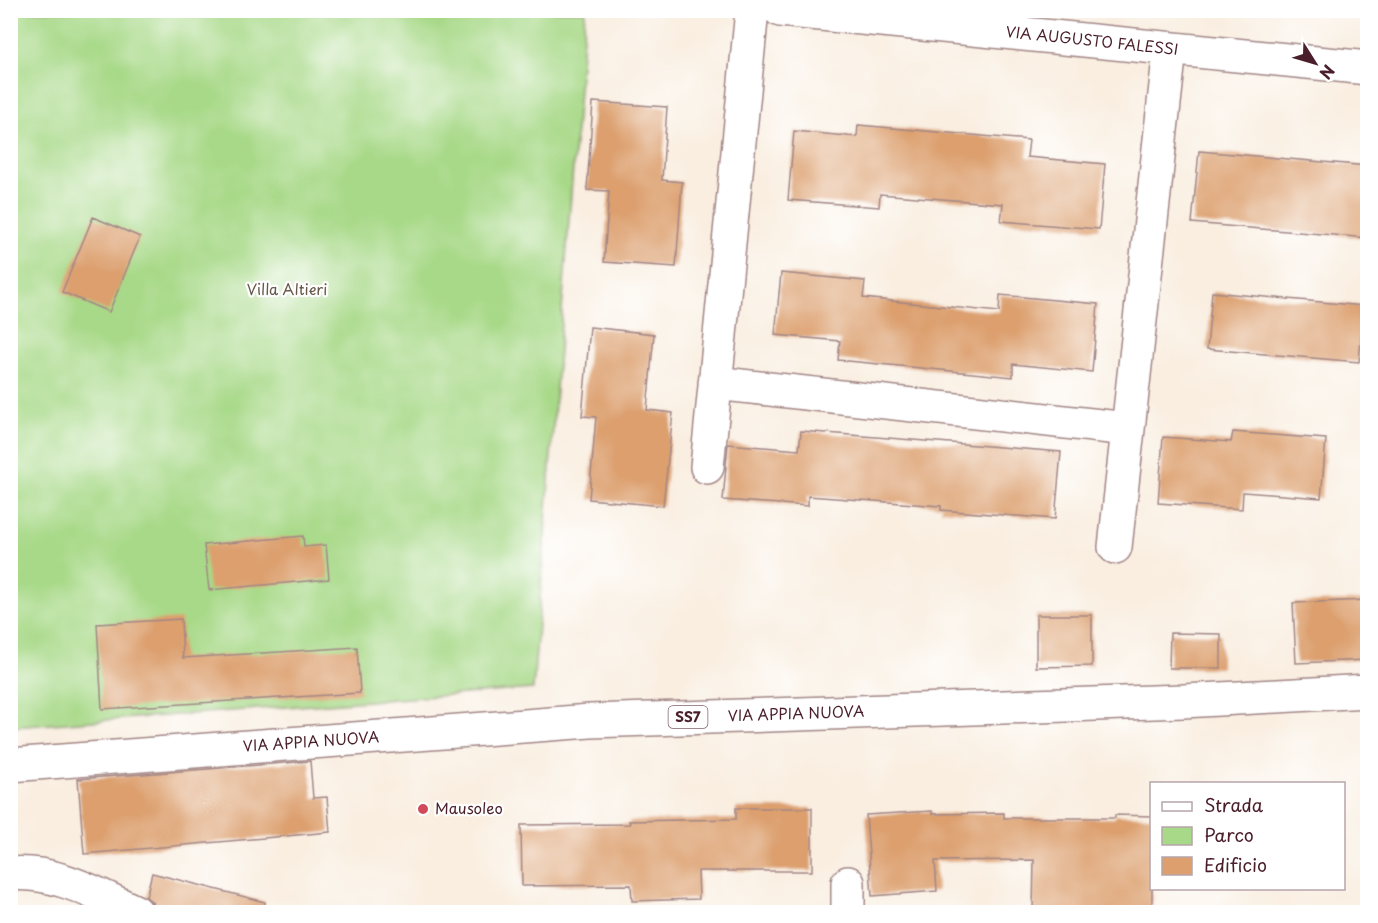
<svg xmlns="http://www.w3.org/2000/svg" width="1378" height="923" font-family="'Playpen Sans',sans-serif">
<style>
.green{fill:#a8d988;stroke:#797c5a;stroke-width:1.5}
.building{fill:#dc9f6d}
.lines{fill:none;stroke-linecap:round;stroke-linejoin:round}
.street-casing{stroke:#a28686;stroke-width:36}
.primary-casing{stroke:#a28686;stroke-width:36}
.street{stroke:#fff;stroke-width:33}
.primary{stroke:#fff;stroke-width:33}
.poi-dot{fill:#d1495b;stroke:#fff;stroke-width:2}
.labels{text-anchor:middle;stroke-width:4.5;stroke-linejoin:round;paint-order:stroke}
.shield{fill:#fff;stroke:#80626b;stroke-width:1.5}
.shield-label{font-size:14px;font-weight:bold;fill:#4a1f2b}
.street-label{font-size:15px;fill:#4a1f2b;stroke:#fff}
.park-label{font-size:15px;fill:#665747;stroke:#fff}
.poi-label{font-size:15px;fill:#4a1f2b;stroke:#fff;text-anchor:start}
</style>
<rect width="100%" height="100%" fill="#fff"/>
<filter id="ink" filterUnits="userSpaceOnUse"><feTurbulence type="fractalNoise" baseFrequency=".0167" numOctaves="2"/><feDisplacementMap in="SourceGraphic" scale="12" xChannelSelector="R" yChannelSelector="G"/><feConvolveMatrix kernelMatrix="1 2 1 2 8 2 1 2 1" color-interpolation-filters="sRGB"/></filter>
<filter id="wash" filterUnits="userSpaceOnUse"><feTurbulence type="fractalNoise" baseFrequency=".008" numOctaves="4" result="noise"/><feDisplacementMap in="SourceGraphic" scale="24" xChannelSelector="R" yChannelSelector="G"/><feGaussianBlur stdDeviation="1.35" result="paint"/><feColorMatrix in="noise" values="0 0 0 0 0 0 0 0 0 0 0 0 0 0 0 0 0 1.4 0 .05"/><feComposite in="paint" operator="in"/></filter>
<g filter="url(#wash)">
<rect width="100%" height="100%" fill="#f9eee0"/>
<path class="green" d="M11,11H585L533,689L11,727Z"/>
<g id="blocks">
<path class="building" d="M593,102L667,107L662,180L682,182L676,267L604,262L609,191L587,190Z
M858,125L1029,140L1027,157L1105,164L1099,229L1001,221L1003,204L880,194L879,207L788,200L794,131L857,137Z
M1199,151L1368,166V238L1192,223Z
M93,217L140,237L109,312L62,292Z
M781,273L865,281L863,298L999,312L1000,295L1098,304L1092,372L1013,364V377L838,360L840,341L775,335Z
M1212,292L1364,306L1359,362L1207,349Z
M590,327L654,334L647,410L673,413L663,506L589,499L596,417L582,416Z
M801,431L1061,452L1055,519L941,510V506L808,496V506L723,500L728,444L799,450Z
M1233,432L1326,439L1321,498L1243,492L1242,509L1158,503L1163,437L1231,442Z
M303,536L304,547L326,545L329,579L209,590L204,545Z
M1368,600V660L1296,663L1293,603Z
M1036,615H1092V666L1036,667Z
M181,619L183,658L357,647L360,693L102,709L97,624Z
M1170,633L1221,634V668H1169Z
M310,761L313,798L327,797L330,832L84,854L78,779Z
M736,808H812V871H698L699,899L632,901L631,885L522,886L521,825L630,824L629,821L736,819Z
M932,811V814L1004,813V818H1115V815L1152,816V912H1033L1034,860L935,861L937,891L872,896L866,815Z
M152,873L265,902L263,912H154L152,902L146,897Z"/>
</g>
</g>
<g filter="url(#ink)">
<use href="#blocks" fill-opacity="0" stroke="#a28686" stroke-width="1.5"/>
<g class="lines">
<g class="street-casing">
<path id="street" d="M780,10L1368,68
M715,383L1128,429
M707,467L752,10
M1115,547L1170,49
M10,874C56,870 96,894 136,912
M848,883V912"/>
</g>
<g class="primary-casing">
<path id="primary" d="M10,765L590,721L1183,701L1368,691"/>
</g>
<use href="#street" class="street"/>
<use href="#primary" class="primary"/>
</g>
</g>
<circle class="poi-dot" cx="423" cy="809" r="6"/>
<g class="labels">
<rect class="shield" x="668.5" y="706" width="39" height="22" rx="4.5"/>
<g class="shield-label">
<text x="688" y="722">SS7</text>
</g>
<g class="street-label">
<text transform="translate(1092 41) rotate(6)" y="5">VIA AUGUSTO FALESSI</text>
<text transform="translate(796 714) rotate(-2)" y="5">VIA APPIA NUOVA</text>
<text transform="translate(311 742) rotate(-4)" y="5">VIA APPIA NUOVA</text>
</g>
<g class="park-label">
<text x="287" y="295">Villa Altieri</text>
</g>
<g class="poi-label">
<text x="435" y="814">Mausoleo</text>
</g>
</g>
<rect width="1378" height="923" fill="none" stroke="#fff" stroke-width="36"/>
<rect x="1150" y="782" width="195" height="108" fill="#ffffff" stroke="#b7a5aa" stroke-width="1.5"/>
<rect x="1162" y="802" width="30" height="9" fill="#ffffff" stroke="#b7a5aa" stroke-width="1.5"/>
<text x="1204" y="812" font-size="18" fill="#4a1f2b">Strada</text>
<rect x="1162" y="827" width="30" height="18" fill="#a8d988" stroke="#b7a5aa" stroke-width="1.5"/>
<text x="1204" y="842" font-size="18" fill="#4a1f2b">Parco</text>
<rect x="1162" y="857" width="30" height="18" fill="#dc9f6d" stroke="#b7a5aa" stroke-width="1.5"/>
<text x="1204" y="872" font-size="18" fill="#4a1f2b">Edificio</text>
<g transform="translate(1315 63) rotate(127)" stroke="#ffffff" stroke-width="4.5" paint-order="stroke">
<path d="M0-4.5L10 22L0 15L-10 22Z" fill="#4a1f2b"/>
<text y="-9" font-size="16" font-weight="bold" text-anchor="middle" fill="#4a1f2b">N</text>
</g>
</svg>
